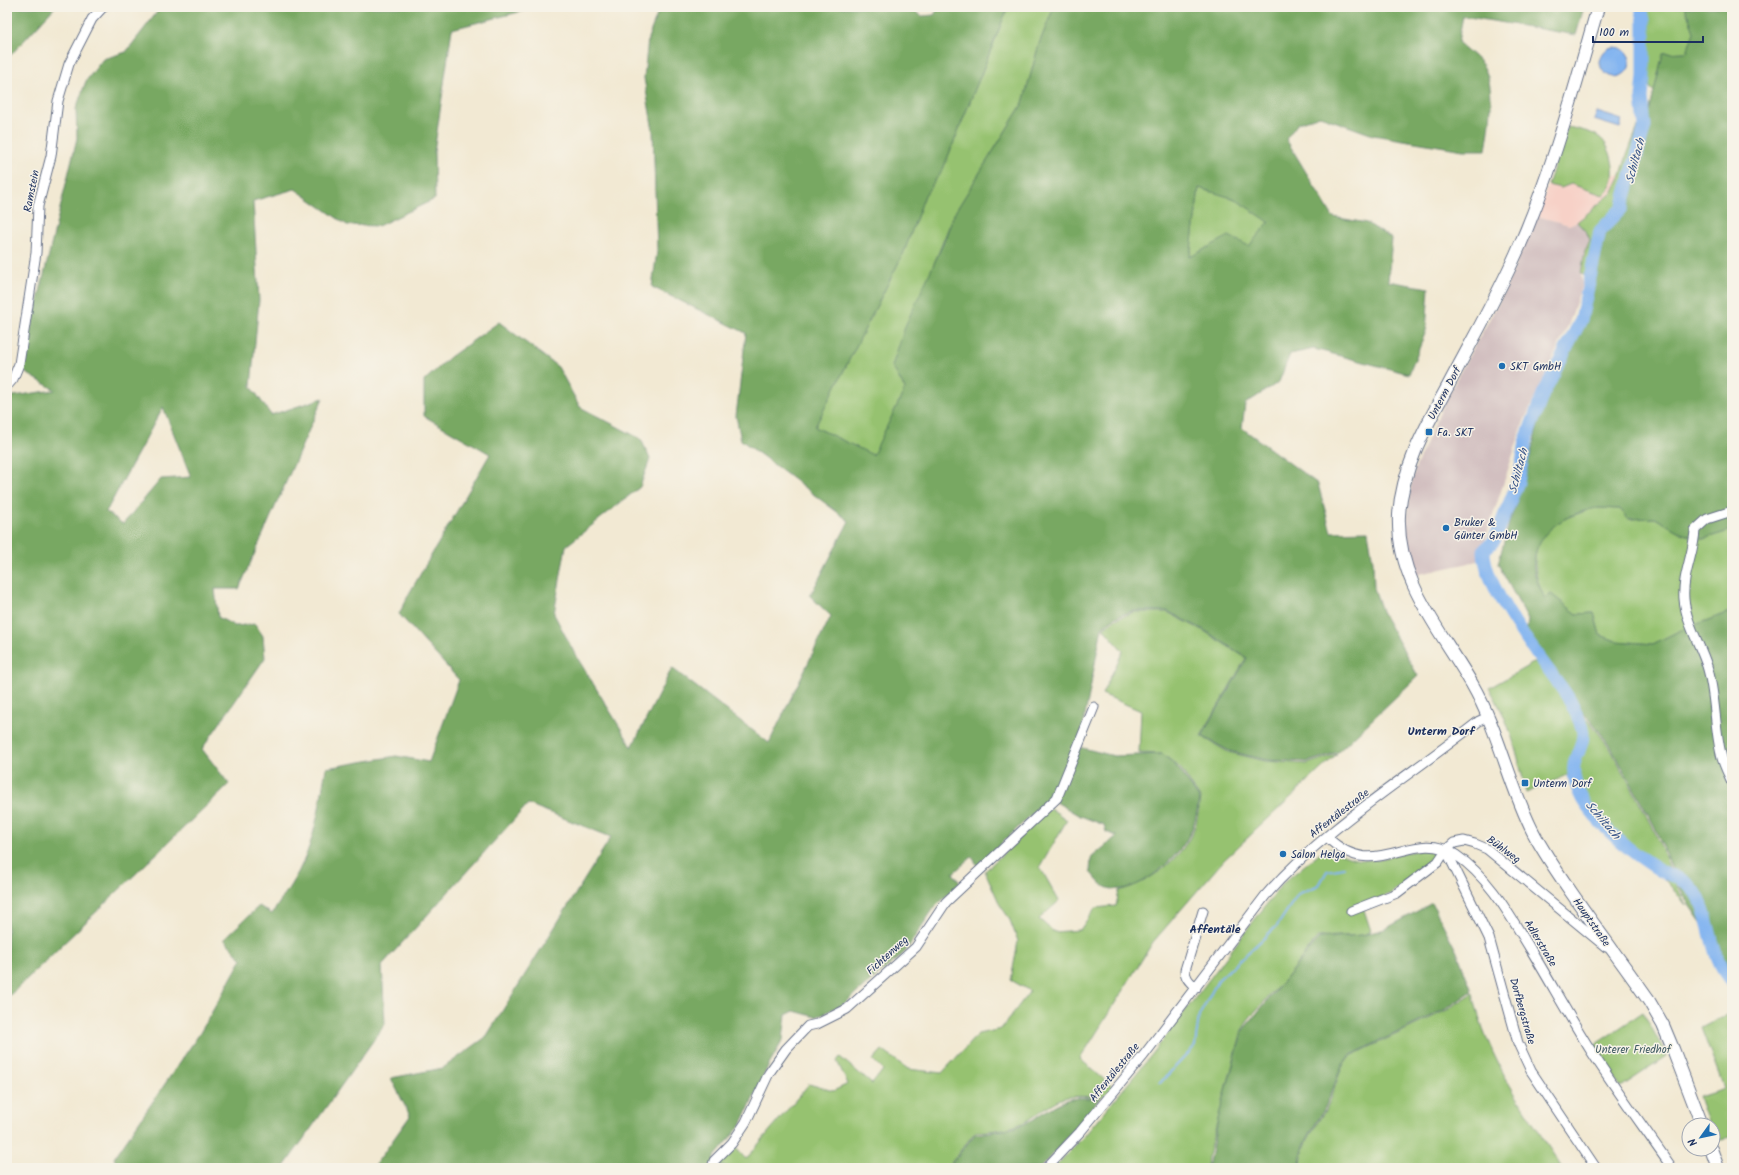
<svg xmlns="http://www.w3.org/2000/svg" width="1739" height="1175" font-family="Kalam,sans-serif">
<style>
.built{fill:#f7d1c7}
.industrial{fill:#d2bfc0}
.green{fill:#96c26f;stroke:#587866}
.forest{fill:#78a862;stroke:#4a6c60;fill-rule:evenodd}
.water{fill:#84b5f0;stroke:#5072a7}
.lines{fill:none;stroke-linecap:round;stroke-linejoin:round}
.stream{stroke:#84b5f0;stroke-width:2}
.river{stroke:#84b5f0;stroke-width:13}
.street-casing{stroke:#667087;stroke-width:11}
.secondary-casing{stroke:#667087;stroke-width:14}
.street{stroke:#fff;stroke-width:9}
.secondary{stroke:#fff;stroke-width:12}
.poi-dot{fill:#1f6fb2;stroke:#f7f3e8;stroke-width:1.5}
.labels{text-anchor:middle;stroke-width:3;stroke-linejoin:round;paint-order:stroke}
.street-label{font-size:11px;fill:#1b2f5e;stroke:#f7f3e8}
.poi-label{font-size:11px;fill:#1b2f5e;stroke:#f7f3e8;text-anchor:start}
.park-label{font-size:11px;fill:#405b63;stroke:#f7f3e8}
.water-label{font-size:12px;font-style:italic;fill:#3a578a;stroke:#f7f3e8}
.neighbourhood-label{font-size:12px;font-weight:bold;fill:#1b2f5e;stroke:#f7f3e8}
</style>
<rect width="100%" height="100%" fill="#f7f3e8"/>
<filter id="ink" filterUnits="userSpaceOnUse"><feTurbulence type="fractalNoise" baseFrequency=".025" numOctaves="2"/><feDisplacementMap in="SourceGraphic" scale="8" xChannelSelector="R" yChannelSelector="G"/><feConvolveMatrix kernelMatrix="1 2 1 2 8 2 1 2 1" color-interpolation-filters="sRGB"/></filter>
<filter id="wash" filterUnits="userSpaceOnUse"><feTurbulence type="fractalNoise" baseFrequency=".012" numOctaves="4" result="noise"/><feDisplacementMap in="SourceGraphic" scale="16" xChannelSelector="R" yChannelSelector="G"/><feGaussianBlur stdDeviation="0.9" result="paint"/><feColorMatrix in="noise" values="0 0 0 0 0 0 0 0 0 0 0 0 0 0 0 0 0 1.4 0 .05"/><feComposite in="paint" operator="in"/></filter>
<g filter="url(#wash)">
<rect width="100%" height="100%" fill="#f2e9d3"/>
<path class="built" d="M1614,175H1621L1612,193L1577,222L1569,225L1537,216L1548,185L1561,188L1571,184L1603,195L1612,185Z"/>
<path class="industrial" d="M1537,216L1569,225L1577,222L1587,233L1590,240L1585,252L1581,273L1582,284L1569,323L1524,421L1478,561L1415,575L1406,533L1410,491L1415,469L1432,429L1460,372L1502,297Z"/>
<path class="green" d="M1008,7H1054L1039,44L1023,103L954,214L893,366L905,389L873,456L815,427L904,252L925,195L943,169Z
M1645,7H1685L1694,32L1687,52L1663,53L1654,92L1649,86L1647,39L1649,20Z
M1567,127C1574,128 1593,132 1599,137C1611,145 1616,170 1612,183C1610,188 1607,191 1603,195L1571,184L1561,188L1548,185Z
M1638,127L1645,132L1626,204L1612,224L1602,233L1597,251L1592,281L1581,273L1585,251L1590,240L1587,233L1577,222L1612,193L1621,175L1627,155Z
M1199,187L1235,199L1270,222L1249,246L1190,257Z
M1593,508L1620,509L1629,519L1655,518L1683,534L1703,539L1732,530V611L1679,631L1653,644L1616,641L1600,635L1594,613L1577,614L1551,594L1545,599C1530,568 1528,538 1564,519C1573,515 1584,512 1593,508Z
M1134,612H1167L1204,631L1246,658L1201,736L1228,752L1265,761L1307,764L1337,754L1224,860L1153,942L1080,1059L1113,1087L1102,1097C1089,1097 1076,1095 1064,1098C1050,1102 1039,1114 1027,1121C1012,1129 992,1131 975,1132L947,1168H726L718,1162L732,1144L746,1159L809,1084L833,1091L848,1084L837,1061L840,1057L872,1084L883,1070L873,1060L882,1050L908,1069L942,1073L978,1034L1001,1029L1030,991L1011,980L1018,941L1009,918L1000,905L985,871L1050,808L1067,820L1040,867L1059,901L1039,919L1054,932L1080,930L1095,908L1116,906L1119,891C1152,882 1186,856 1196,823C1198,815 1199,806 1200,798L1181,769L1163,754L1139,753L1141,711L1102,694L1123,651L1103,628L1116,619Z
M1535,662L1559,692L1591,723L1610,748L1652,825L1677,886L1686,905C1677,894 1668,882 1658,873C1630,847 1580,811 1577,771L1526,793C1517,752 1511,724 1489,688Z
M1332,849C1365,869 1381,857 1415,851C1422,849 1430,850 1437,850L1438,857L1390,894L1362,904L1371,931L1363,935L1318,937L1285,979L1251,1016L1242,1030L1208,1156L1207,1168H1054L1086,1134L1150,1057L1282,884L1323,850Z
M1473,993C1486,1058 1527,1112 1562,1168H1301C1301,1142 1318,1125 1329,1103C1336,1088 1338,1070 1349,1057L1447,1010Z
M1643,1012L1667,1056L1621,1087L1593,1046Z
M1732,1012V1137L1715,1140L1713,1125H1709L1699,1097L1724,1089L1701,1028Z"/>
<path class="forest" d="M7,7H55L7,59Z
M161,7H539L452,29L434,152L435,199L378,226L347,225L295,189L253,201L259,300L251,386L271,415L323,398L239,589H215L218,617L235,626L255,624L263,636L265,658L202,749L229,784L7,998V397L55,390L21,370L77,138L76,109L86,81L103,59L126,52ZM163,407L191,477L161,479L123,524L106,512Z
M660,7H908L922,16L934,15L939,7H1008L943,169L925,195L904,252L815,427L873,455L905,389L892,366L906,324L943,244L954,214L1023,103L1039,44L1054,7H1343L1346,10L1367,9L1369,7H1584L1576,35L1463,16L1458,42C1465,49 1474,55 1481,63C1497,83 1490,127 1486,150H1463L1373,135L1320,116L1298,123L1286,139L1333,217L1367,223L1392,239L1388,281L1429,288L1426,331L1409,374L1314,349L1290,354L1279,382L1245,404L1242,428L1318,484L1331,532L1368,531L1373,562L1374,588L1383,614L1418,676L1338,752L1308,762L1266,760L1229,751L1202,736L1247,658L1204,630L1167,611H1133L1116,617L1102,627L1079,747L1114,756L1163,754L1179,769L1199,798C1197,813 1195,826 1187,839C1175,861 1129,903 1102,885C1098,882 1094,876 1090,872L1091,858L1117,836L1106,832L1104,825L1078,815L1049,798L978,866L972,857L953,873L960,883L934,908L905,952L844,1004L816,1017L794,1011L786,1015L783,1040L769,1064L741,1125L713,1159L724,1168H373L410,1116L391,1078L443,1068L486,1037L611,837L528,804L382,965L385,1024L283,1168H118L114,1158L200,1033L242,959L224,939L259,906L272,914C284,895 298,876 306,855C317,827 321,797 326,768L396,756L429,762L459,680L399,614L410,592L490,454L424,416V381L450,357L499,322L558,367L580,407L641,439L650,459L640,487L566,546L554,614L575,654L632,747L672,668L769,743L831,616L810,596L849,521L741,440L736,416L746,333L652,287L657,251L653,131L644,78L648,38ZM1199,188L1235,199L1269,222L1249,246L1229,236L1190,257Z
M1685,7H1732V530L1703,539L1683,534L1655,518L1628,519L1620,509C1611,509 1600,507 1592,509C1565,515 1537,531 1534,561C1532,574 1540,587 1545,599L1551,594L1577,614L1594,613L1600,635L1616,641L1653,644L1679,631L1732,611V973L1712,938L1689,905L1679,886L1654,825L1611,747L1593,723L1560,691L1535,658L1526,635L1528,620L1498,564L1509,523L1523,484L1545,397L1581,323L1592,281L1597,251L1603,233L1612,224L1621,213L1633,182L1663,53L1687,52L1694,32Z
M1432,903L1457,952L1472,991L1446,1009L1349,1056C1338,1069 1335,1086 1328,1101C1318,1124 1300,1141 1300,1168H1208L1219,1115L1243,1030L1319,938L1363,935L1385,929Z
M1077,1098H1100L1077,1127L1040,1168H948L975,1134C992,1132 1009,1130 1024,1124C1045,1115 1052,1101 1077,1098Z"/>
<path class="water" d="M1600 62a15 15 0 1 1 30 0a15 15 0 1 1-30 0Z
M1597,112L1622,120L1620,128L1594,120Z"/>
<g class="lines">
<path class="stream" d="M1160,1083L1195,1046L1199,1016L1218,980L1277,926L1298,894L1319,885L1327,871L1344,868"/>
<path class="river" d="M1641,7L1644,20V76L1642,98L1645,126L1622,208L1600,231L1581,320L1543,394L1527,437L1518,482L1494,541L1484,550C1483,583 1529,644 1549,671C1556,681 1566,692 1571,703C1575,712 1583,725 1583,734C1583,747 1576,754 1574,765C1572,778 1580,798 1588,808C1607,832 1632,853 1658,869C1670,877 1685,878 1694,890C1713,918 1708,957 1732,982"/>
</g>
</g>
<g filter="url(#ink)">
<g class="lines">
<g class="street-casing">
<path id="street" d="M7,386L13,379L19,364L36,253L38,206L51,156L58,101L69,64L92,19L103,7
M1732,511L1707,519L1695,530C1694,554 1682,575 1684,599C1686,623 1700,644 1707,666C1716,694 1714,725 1721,754C1723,764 1728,773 1732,782
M1327,837C1376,886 1411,825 1456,855C1490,878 1510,916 1531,950C1551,983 1570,1018 1591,1051C1617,1091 1645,1129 1672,1168
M1446,850L1489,938L1518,1043L1531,1071L1596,1168
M1351,911L1397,893L1438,862L1446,850L1454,843L1464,841L1475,844L1487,849L1606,947
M1196,988C1190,982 1185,978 1185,970L1203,911
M712,1168L714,1161L732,1143L746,1122L769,1073L786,1049L808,1026L817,1024L847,1009L916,947L946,902L1057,798L1094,707
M1046,1168L1080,1132L1144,1055L1265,896C1325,827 1407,778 1479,721L1488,717"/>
</g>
<g class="secondary-casing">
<path id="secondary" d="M1598,7C1574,90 1552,174 1516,254C1496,299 1471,342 1448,386C1426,426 1402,468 1399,515C1396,581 1441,630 1472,684C1499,731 1509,785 1533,832C1546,857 1562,879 1578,902C1601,935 1626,968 1649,1001L1663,1025L1673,1049L1702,1125
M1711,1149L1718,1168"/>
</g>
<use href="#street" class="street"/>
<use href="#secondary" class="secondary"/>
</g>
</g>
<g class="poi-dot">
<circle cx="1502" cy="366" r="4"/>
<rect x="1425" y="428" width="8" height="8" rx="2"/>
<circle cx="1446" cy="528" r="4"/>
<rect x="1521" y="779" width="8" height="8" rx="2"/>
<circle cx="1283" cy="854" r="4"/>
</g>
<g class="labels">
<g class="street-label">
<text transform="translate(31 191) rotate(-79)" y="4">Ramstein</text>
<text transform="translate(1444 393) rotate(-62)" y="4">Unterm Dorf</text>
<text transform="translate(1339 813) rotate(-38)" y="4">Affentälestraße</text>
<text transform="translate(1504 849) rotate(36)" y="4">Bühlweg</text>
<text transform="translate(1592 922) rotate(55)" y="4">Hauptstraße</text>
<text transform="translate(1541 943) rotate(59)" y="4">Adlerstraße</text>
<text transform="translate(887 955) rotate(-42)" y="4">Fichtenweg</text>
<text transform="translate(1523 1011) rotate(74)" y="4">Dorfbergstraße</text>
<text transform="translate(1114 1072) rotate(-51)" y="4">Affentälestraße</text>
</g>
<g class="poi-label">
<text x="1510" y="370">SKT GmbH</text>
<text x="1437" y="436">Fa. SKT</text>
<text x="1454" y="526">Bruker &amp;<tspan x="1454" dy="13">Günter GmbH</tspan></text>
<text x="1533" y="787">Unterm Dorf</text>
<text x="1291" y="858">Salon Helga</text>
</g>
<g class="park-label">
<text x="1633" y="1053">Unterer Friedhof</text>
</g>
<g class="water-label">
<text transform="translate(1635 161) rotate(-75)" y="4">Schiltach</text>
<text transform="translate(1518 471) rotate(-75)" y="4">Schiltach</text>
<text transform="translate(1603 820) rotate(49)" y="4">Schiltach</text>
</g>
<g class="neighbourhood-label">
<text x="1441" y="735">Unterm Dorf</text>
<text x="1215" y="933">Affentäle</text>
</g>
</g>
<rect width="1739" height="1175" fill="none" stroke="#f7f3e8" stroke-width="24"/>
<g transform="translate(1701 1137) rotate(237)"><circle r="19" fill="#f7f3e8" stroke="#9fa5b1"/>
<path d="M0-3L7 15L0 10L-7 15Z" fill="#1f6fb2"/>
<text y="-6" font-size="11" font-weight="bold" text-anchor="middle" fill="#1b2f5e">N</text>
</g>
<path d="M1593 36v6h110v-6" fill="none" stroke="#1b2f5e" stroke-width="2"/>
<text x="1599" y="36" font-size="12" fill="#1b2f5e" stroke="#f7f3e8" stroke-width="3" paint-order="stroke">100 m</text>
</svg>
